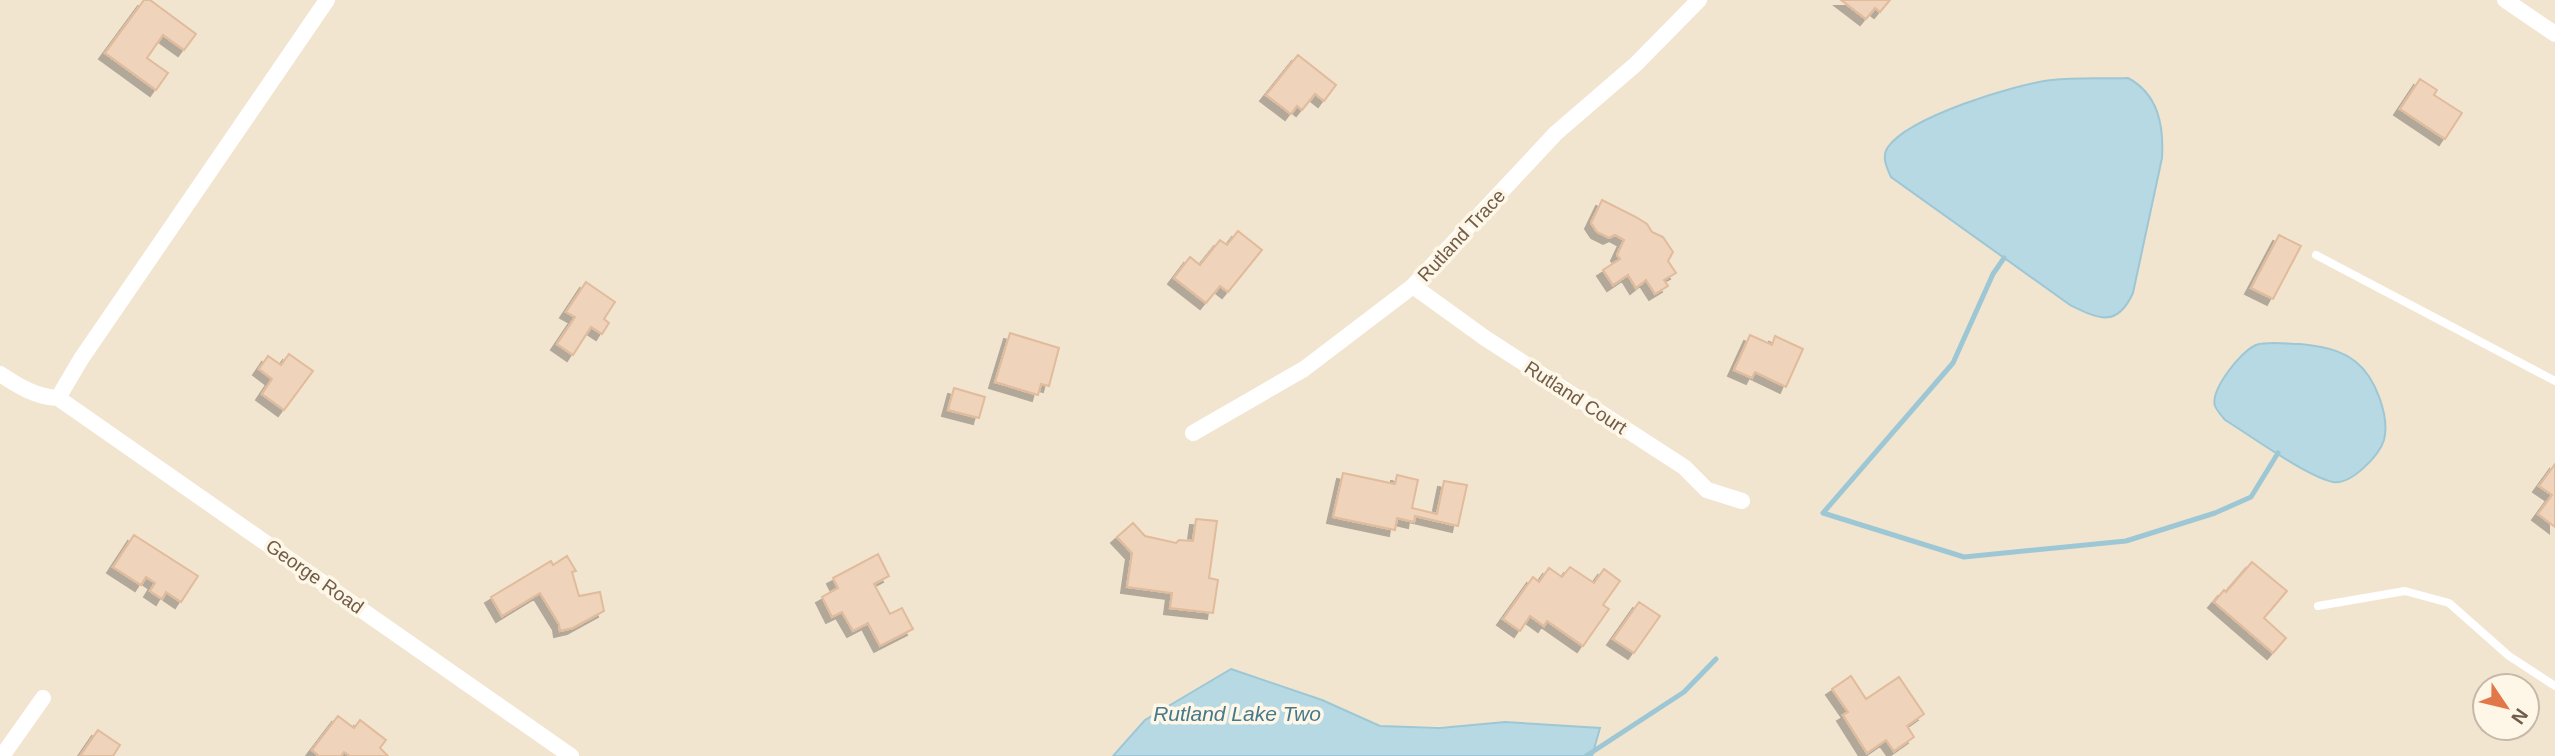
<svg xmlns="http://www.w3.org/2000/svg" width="2555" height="756" font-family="Helvetica,sans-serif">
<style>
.residential{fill:#f2e5d0;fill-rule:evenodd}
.water{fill:#b7d9e3;stroke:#9dc7d4;stroke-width:2}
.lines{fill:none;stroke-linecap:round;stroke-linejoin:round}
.stream{stroke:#9dc7d4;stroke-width:5}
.building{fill:#efd3ba;stroke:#e1bb9b;stroke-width:2;filter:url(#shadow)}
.lane{stroke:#fff;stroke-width:8}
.street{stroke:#fff;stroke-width:16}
.labels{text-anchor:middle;stroke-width:7;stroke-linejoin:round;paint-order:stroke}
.street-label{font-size:19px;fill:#715b49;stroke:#fef7e7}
.water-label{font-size:21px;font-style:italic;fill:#47798a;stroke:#fef7e7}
</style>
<defs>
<filter id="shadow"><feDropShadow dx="-6" dy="6" stdDeviation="0" flood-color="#0004"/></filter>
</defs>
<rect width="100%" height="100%" fill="#fbf3e1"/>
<path class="residential" d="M0,0H2555V756H1592L1600,728L1380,726L1322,700L1231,669L1146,720L1113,756H0ZM2485,686H2527V728H2485Z"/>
<path class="water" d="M2128,78C2158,94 2164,125 2162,158L2133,293C2117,328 2099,319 2070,305L1891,177C1887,168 1881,157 1888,147C1909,117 2015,84 2052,80C2077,77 2103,79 2128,78Z
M2300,344C2320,346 2340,349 2356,362C2375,377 2390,416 2384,440C2379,456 2351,485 2333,482C2306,476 2251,436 2225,420C2222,416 2217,411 2215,406C2210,390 2241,351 2256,345C2268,341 2287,344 2300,344Z
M1231,669L1322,700L1380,726L1440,728L1505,722L1600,728L1592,756H1113L1145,720Z"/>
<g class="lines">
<path class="stream" d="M2004,258L1993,274L1953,363L1823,513L1964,557L2126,541L2215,513L2251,497L2278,453
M1586,756L1684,692L1716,659"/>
</g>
<path class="building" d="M144,0H150L196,34L184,50L163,35L147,58L168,73L156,90L105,53Z
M1841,0H1890L1880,12L1875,8L1866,19Z
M1298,55L1336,85L1324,101L1315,94L1302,110L1297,106L1291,114L1266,95Z
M2420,79L2437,90L2434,95L2462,113L2445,139L2400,109Z
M1602,200L1636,217L1647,224L1652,232L1663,237L1673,252L1668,261L1676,273L1664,280L1668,286L1655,294L1646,280L1636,288L1628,275L1613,285L1603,270L1620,259L1617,255L1624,240L1615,235L1609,238L1597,232L1591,223Z
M1238,231L1262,250L1228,292L1220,286L1206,303L1174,278L1190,257L1200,265L1220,240L1227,245Z
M2279,235L2301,246L2273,299L2251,288Z
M586,282L615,302L604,319L609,323L602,334L591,327L573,355L557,344L575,317L566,312Z
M1010,333L1059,348L1049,386L1041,384L1038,395L995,382Z
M1750,335L1772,345L1775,336L1803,349L1786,387L1755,372L1752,378L1734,370Z
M289,354L313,371L284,410L262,394L272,379L259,369L268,356L281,365Z
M954,388L985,397L979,418L948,410Z
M2555,464V527L2538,514L2552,495L2539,486Z
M1343,473L1395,484L1397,475L1418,480L1412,508L1437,514L1444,481L1467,485L1458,526L1415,516L1414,522L1397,518L1395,530L1333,517Z
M1196,519L1217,521L1209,578L1218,580L1213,613L1170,608L1172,593L1127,587L1132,553L1117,537L1133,523L1145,536L1176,543L1179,540L1193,541Z
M134,535L198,576L181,602L166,592L162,599L150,591L155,583L146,577L141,585L113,567Z
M878,554L889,576L874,584L890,614L902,608L913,629L880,646L868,623L853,631L842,612L832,617L822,597L838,588L833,578Z
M567,556L576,571L572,572L579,596L600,592L604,611L573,628L560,631L559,624L540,593L502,616L491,597L551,561L553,565Z
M2252,562L2287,591L2264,618L2286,638L2273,653L2214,602L2224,590L2226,592Z
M1570,567L1594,583L1604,569L1620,581L1603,605L1609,609L1583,646L1547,621L1544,626L1530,616L1520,631L1503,619L1533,577L1539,582L1549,568L1562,577Z
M1639,602L1660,616L1634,653L1613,639Z
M1851,676L1866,699L1899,677L1924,714L1907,726L1914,737L1894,751L1886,740L1867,753L1843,715L1848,712L1832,689Z
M338,716L354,728L360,720L386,740L380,748L388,756H350L344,752L341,756H319L312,750Z
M98,730L120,745L113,756H80Z"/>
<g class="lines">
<path class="lane" d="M2316,255L2555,381
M2318,606L2405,591L2449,603L2509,656L2555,686"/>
<path class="street" d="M2505,0L2555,34
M1413,286L1485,338L1684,467L1707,490L1742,501
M0,374C18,386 36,397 58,398L81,359L327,0
M58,398L571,756
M1193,433L1304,369L1413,286L1556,133L1636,64L1699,0
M2,756L43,698"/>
</g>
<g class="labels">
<g class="street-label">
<text transform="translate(1461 235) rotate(-47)" y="7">Rutland Trace</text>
<text transform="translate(1576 397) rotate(33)" y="7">Rutland Court</text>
<text transform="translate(315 576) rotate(35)" y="7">George Road</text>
</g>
<g class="water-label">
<text x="1237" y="721">Rutland Lake Two</text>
</g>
</g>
<g transform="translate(2506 707) rotate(125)"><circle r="33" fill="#fef7e7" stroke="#c6b9a8" stroke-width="2"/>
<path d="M0-5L12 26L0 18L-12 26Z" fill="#e1784a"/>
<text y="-10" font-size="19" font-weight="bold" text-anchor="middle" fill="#715b49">N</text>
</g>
</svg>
